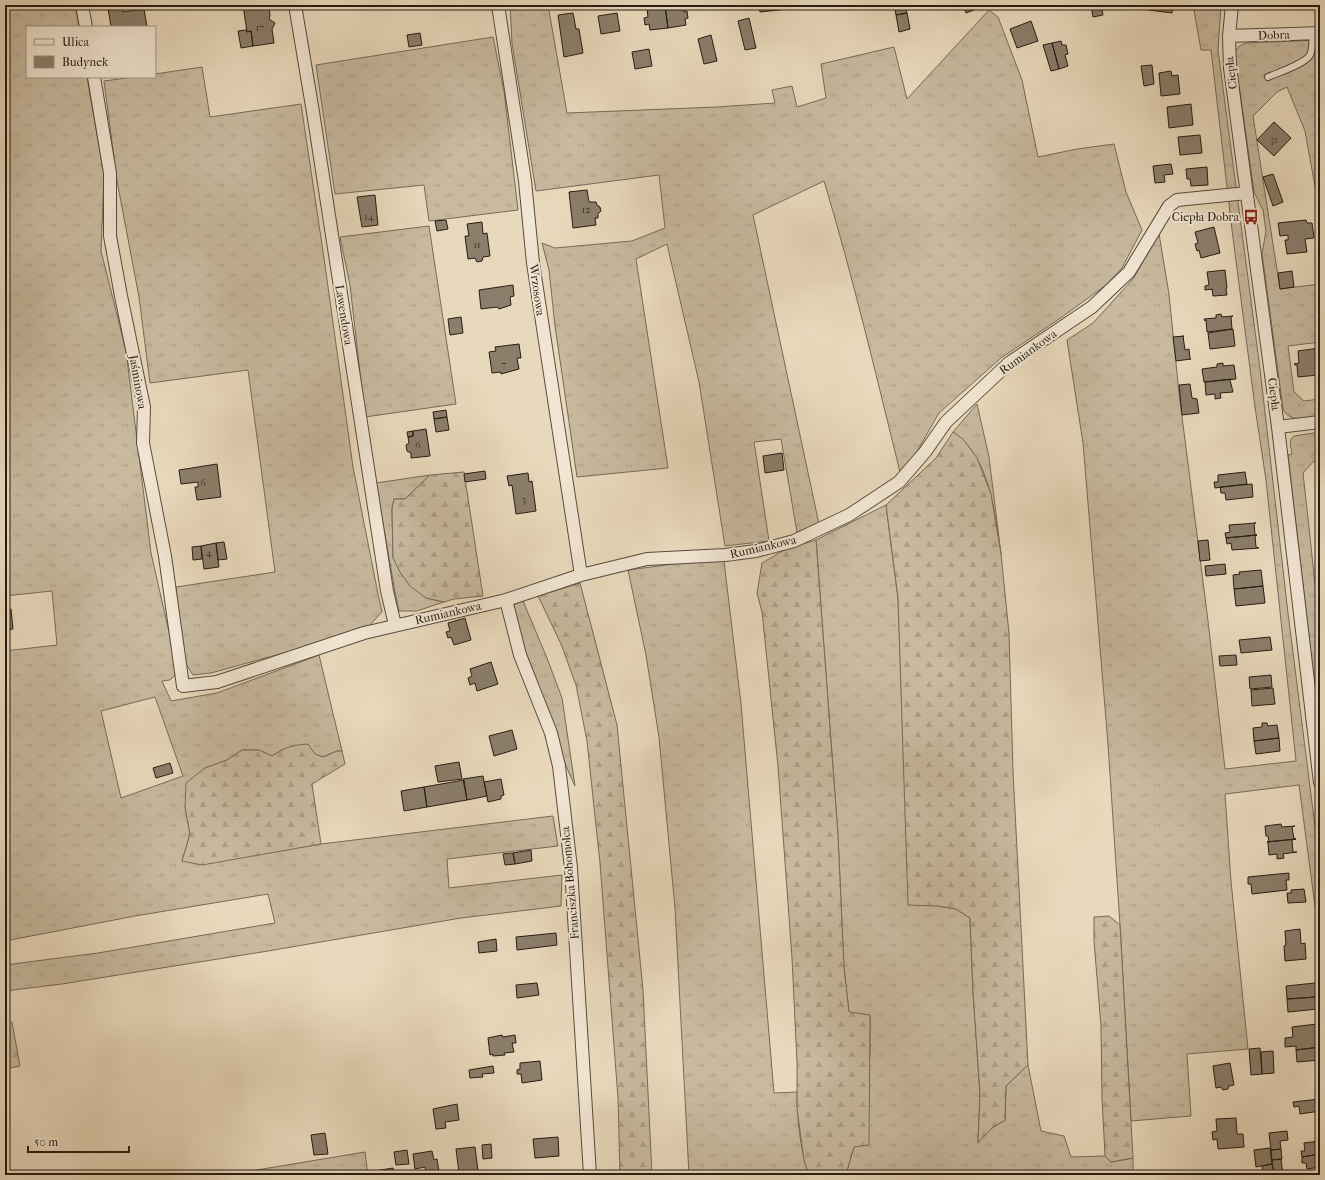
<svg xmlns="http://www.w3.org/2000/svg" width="1325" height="1180" font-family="'IM FELL French Canon',serif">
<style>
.grass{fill:url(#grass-tufts);stroke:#776a59;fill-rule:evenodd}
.forest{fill:url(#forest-firs);stroke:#776a59}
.building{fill:#8b7e6b;stroke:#261c13}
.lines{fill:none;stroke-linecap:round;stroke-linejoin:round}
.lane-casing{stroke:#574b3d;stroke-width:8}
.street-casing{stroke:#574b3d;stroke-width:14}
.lane{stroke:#f1e6d3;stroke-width:6}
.street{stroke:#f1e6d3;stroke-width:12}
.labels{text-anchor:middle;stroke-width:4;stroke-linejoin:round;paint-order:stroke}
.number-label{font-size:10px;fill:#3f3429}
.street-label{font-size:12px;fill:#261c13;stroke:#f1e6d3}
.poi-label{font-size:12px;fill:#261c13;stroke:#f1e6d3;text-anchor:end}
</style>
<defs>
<pattern id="grass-tufts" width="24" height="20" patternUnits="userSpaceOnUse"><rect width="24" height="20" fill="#c8b99f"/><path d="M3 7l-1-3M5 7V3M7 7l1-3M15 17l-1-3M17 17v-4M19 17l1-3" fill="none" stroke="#ac9e88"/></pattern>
<pattern id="forest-firs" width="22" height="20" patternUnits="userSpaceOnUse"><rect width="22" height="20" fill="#c8b99f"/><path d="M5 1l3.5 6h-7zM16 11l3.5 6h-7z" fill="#ac9e88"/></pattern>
</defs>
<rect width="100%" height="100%" fill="#e9d9bc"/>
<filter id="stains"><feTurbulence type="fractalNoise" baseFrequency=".005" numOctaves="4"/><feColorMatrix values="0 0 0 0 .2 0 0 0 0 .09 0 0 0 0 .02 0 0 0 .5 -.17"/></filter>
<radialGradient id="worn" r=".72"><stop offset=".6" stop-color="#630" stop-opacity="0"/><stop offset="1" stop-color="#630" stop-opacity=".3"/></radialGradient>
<path class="grass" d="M5,5H75L79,27H27V77H87L104,175L101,251L126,351L151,553L172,645L175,675L170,680L162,681L171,701L217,693L319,655L342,751H337L323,757L315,754L283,749L272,756L259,750H242L227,760L205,768L185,807L190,834L182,861L265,853L321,844L553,816L558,846L447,859L449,888L562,875L561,906L461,918L268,951L62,984L5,991V965L98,953L275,923L268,894L135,916L5,941V651L57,645L52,591L5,596ZM155,697L183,776L121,798L101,711Z
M510,5H548L567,113L717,107L775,103L772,90L792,86L797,107L826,98L821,64L894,47L907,99L989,10L998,17L1022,80L1038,157L1077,149L1114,144L1126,192L1142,230L1122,268L1106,285L1062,317L1001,358L939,413L916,453L900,472C876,375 853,277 824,181L753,215L819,524L797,532L781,439L754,442L769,541L725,546L699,382L667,244L636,259L668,468L577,477L555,326L549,270L542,243L555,248L632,241L665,228L659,175L536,191L512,43Z
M1193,5H1221L1218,50L1260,369L1288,613L1320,866V944L1299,785L1225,794L1231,881L1248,1049L1187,1054L1191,1116L1131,1121L1120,925L1108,744L1083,443L1067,340L1093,323L1133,279L1159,234L1169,294L1179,393L1208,621L1225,769L1296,761L1266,480L1255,407L1232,230L1211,50H1201Z
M493,37L504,91L518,210L429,221L424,185L335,194L316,65Z
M1320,40V214L1305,131L1287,87L1277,92L1253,116L1280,289L1320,284V342L1288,346L1294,392L1304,401L1320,399V416C1307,417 1288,424 1283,408L1262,254L1266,231L1263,210L1254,192L1235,56C1236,48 1238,46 1246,43Z
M202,67L210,117L301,104L324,258L353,467L378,594L382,612L369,626L316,644L211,673L193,675L184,661L176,587L275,572L248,370L150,383L139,297L117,181L104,81L134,77H155V74Z
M429,226L456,404L365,417L350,285L340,237Z
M977,404L989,457L1001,554C994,512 991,458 953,432Z
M1320,432V460L1314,461L1303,473L1320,629V731L1288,455L1292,454C1291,447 1288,440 1294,436Z
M430,475L405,499H394L392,509L393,558L426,598L444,602L417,611H399L395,592L376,483Z
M886,505L898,598L903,738L938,906L956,909L970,918L973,992L980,1094L978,1142L992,1128L1005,1120L1006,1086L1028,1065L1041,1131L1064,1136L1071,1157L1105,1156L1111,1162L1133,1158V1175H835L847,1171L854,1147L870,1056V1015L849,1013L844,968L838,835L816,540Z
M724,561L741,704L774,1093L797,1092C797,1119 800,1147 808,1173L818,1175H689L675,908L659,737L646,655L628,570L681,563Z
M523,601L547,658L562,698L575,786L566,766L536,678L521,640L513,605Z
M365,1152L368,1175H227Z"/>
<path class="forest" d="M953,432L963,439L977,458L991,494L1001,554L1009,633L1013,771L1028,1065L1006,1086L1005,1120L992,1128L978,1143L980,1094L973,992L970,918L956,909L938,906L908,905L898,598L886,505L936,458Z
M464,472L483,596L454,599L444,602L426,598L410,586L400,572L393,558L392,509L394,499H405L430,475Z
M816,540L838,835L844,968L849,1012L870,1015L869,1145L854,1147L847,1171C834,1175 822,1176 808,1173L804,1160L797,1109V1062L792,958L778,766L762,612L757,593L762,563L786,549Z
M580,583L617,725L643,990L652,1175H620L618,1098L600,863L587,741L576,685L561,644L538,596Z
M308,744L315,754L323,757L337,751H342L345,764L312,784L321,844L202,865L182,861L190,834L185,807L186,783L205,768L227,760L242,750H259L272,756C286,747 292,745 308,744Z
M1109,916L1120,925L1133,1158L1111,1162L1105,1156L1102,1098L1101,1026L1094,941V917Z
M12,1022L20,1066L5,1069V1023Z"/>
<path class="building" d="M243,5H269L270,15L269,19L275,23L272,29L274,43L253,46L251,31L247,32Z
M683,5L684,12L687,11L688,18L685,19L686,25L668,28L665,6Z
M759,5H778L779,10L760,12Z
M778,5H797L798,7L779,10Z
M894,5H905L907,13L896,15Z
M960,5H973L974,10L966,13L964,7L961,8Z
M973,5H985V7L974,10Z
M1091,5H1101L1103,15L1093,17Z
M1150,5H1173L1172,13L1149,10Z
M122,6L123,12L144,9L147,27H111L108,8Z
M665,6L668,28L650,30L649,24L645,25L644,18L648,17L647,8Z
M573,13L576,29H579L583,53L564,57L558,15Z
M617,13L620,31L601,34L598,16Z
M907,13L910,29L899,32L896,15Z
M749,18L756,48L745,50L738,21Z
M1031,21L1038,41L1017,48L1010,29Z
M246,30L247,32L251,31L253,46L241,48L238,31Z
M420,33L422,45L409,47L407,35Z
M711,35L717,61L704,64L698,39Z
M1061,41L1062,45H1066L1068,54L1065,55L1068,66L1059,69L1052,43Z
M1052,43L1059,69L1051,71L1043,45Z
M649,49L652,66L635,69L632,52Z
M1152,65L1154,84L1144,86L1141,66Z
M1171,71L1172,76L1178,75L1180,94L1161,96L1159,73Z
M1191,104L1193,125L1169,128L1167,107Z
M1274,122L1291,138L1274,156L1257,140Z
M1200,135L1202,153L1180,155L1178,137Z
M1171,164L1173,174L1164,175L1165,182L1155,183L1153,166Z
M1207,167L1208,185L1191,186L1190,179H1187L1186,169Z
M1273,174L1283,202L1273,206L1263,177Z
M587,190L589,202H596L597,205L600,207L601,211L598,214V218H595L596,225L573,228L569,192Z
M375,195L378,225L362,227L357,197Z
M446,220L448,229L437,231L435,221Z
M1306,220L1307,223H1312L1314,238L1305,239L1307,252L1287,254L1285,240H1288V235L1280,236L1278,223Z
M482,222L483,234L487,233L490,256L483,257L482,261L477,262L475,258L468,259L465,236H469L467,224Z
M1214,227L1220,253L1201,258L1199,250L1197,251L1195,244L1198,243L1195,232Z
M1225,270L1227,288H1226L1227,295L1213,296L1212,289L1205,290V286L1209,285L1207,272Z
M1292,271L1294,287L1280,289L1278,273Z
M513,285L514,296L510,297L511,305L499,309L497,307L481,309L479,290Z
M1221,314L1222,317L1233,316L1231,317L1232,329L1207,332L1206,320L1205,321L1204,319L1216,318V315Z
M461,317L463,333L450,335L448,319Z
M1233,329L1235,346L1210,349L1208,333Z
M1183,336L1185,350L1189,349L1190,359H1191L1176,361L1173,337L1184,336Z
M519,344L521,358H517L519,369L501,374V372L492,373L489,352L496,351L495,347Z
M1320,348V367H1317L1318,375L1298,377L1297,365H1295L1294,364L1299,363L1298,351Z
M1223,363V366L1234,365L1236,379L1204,382L1202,369L1217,367V364Z
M1231,379L1230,380L1233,392L1220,393L1221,398L1215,399V394L1206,395L1205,382Z
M1190,384L1192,398L1197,399L1199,413L1182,415L1179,385Z
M446,410L447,417L434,419L433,412Z
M447,417L449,430L436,432L434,419Z
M426,429L430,456L411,458V453L407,451L406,445L409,443L408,437L413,436V431Z
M413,431V436L408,437L407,432Z
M782,453L784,470L765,473L763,456Z
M217,464L221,497L197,500L195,487H198V482L181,484L179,470Z
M485,471L486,479L465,482L464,474Z
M1245,472L1247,484L1215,488L1214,482H1218V475Z
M528,473L529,482L532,481L536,511L516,514L512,485L509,486L507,476Z
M1252,484L1253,497L1226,500L1225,493H1221L1220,487Z
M1254,523L1255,535H1257L1226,538L1225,533L1230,532L1229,525L1256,523Z
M1255,536L1256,547L1259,548L1232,550L1231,543L1227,544L1226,538L1257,535Z
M1208,540L1210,560L1200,561L1198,541Z
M224,542L227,559L218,560L216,543Z
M216,543L219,567L204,569L201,546Z
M201,546L202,559L193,560L192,547Z
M1225,564L1226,574L1206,576L1205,566Z
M1261,570L1263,586L1234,589L1233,575L1240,574L1239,572Z
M1263,586L1265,603L1236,606L1234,589Z
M11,609L13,629L5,630V610Z
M465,618L471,640L454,645L451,637L448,638L446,632L450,631L448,623Z
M1270,637L1272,650L1241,653L1239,640Z
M1236,655L1237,665L1220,666L1219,656Z
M491,662L498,684L477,691L475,683L470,685L468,678L472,676L470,669Z
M1271,675L1272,687L1250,689L1249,677Z
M1273,688L1275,704L1252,706L1251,690Z
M1262,723H1267L1268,726L1277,725L1279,738L1254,741L1253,728L1262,727Z
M512,730L517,749L494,756L489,736Z
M1279,738L1280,751L1256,754L1254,741Z
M459,762L462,779L438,782L435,766Z
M170,763L173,773L156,778L153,768Z
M483,776L487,796L467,800L463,779Z
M501,779L504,795L501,796V799L488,802L484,782Z
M464,780L467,800L427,807L424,787Z
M424,787L427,807L404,811L401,791Z
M1281,824L1282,827L1295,826L1292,827L1294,839H1296L1267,842L1269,841L1268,836H1266L1265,826Z
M1296,839L1292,840L1293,852H1297L1283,854L1284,858L1277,859V854L1269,855L1268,843L1267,842Z
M531,850L532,861L515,864L513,853Z
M513,853L515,864L505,865L503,854Z
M1289,873V880H1286L1287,890L1252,894L1251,884H1248V877Z
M1304,889L1306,902L1288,903L1287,893H1291V890Z
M1300,929L1301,944L1305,943L1306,959L1285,961L1284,946L1286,945L1285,931Z
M556,933L557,945L517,950L516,937Z
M496,939L497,951L479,953L478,942Z
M537,983L539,995L517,998L516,985Z
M1315,983L1316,997L1287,999L1286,986Z
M1316,997L1318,1009L1288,1012L1287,999Z
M1317,1024L1318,1034H1320V1047L1296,1050V1046L1285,1047V1038L1293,1037L1292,1027Z
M502,1035L503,1037L515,1035L516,1043H512L514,1052L504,1053L505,1055L493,1056V1054L490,1055L488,1038Z
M1320,1047V1060L1297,1062L1296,1050Z
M1260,1048L1262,1074L1251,1075L1249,1049Z
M1273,1051L1274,1073L1262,1074L1261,1052Z
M540,1061L542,1080L522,1083L521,1074H517V1070L520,1069V1063Z
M1230,1063L1234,1085L1229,1086L1228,1089L1223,1090L1221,1087L1216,1088L1213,1066Z
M493,1066L494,1073L482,1074L483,1077L470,1078L469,1070Z
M1320,1099V1111L1300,1114L1299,1106L1294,1107L1293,1102Z
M457,1104L459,1120L445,1122L446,1128L436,1129L433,1109Z
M1236,1118L1237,1134H1243L1244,1147L1218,1149L1217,1139L1213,1140L1212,1132L1217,1131L1216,1119Z
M1287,1131L1288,1140L1280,1141L1281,1149L1271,1150L1269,1133Z
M325,1133L328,1154L314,1155L311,1135Z
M558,1137L559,1156L535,1158L533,1139Z
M1320,1141V1154L1302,1157L1301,1151H1305L1304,1143Z
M491,1144L492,1158L483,1159L482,1145Z
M475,1147L478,1171L459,1173L456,1149Z
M1270,1148L1272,1164L1256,1167L1254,1150Z
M1281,1149L1282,1159L1272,1160L1271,1150Z
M407,1150L409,1164L396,1165L394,1152Z
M432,1151L434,1160L437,1159L439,1171L432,1172V1174L426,1175L425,1167L415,1169L413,1154Z
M1320,1154V1167L1307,1169L1306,1163H1302V1157Z
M1281,1159L1283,1175H1274L1272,1160Z
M1272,1164L1274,1175H1263L1262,1166Z
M393,1168L394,1175H375V1171Z
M548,1172V1175H527Z"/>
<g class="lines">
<g class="lane-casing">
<path id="lane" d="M1268,77C1277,73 1305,64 1310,55C1313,49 1312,40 1313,33"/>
</g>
<g class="street-casing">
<path id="street" d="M82,5L86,27
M295,5L313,112L387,591L395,625
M498,5L525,181L533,263L581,575
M1232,5L1229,36L1230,68L1278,427L1320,783
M1229,36L1320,33
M94,77L110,173V236L121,296L144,407L143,443L165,556L183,686L217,682L364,633L506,600L581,575L647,559L725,555L756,551L794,541L849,515L899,482L925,452L946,422L1009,363L1092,307L1129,272L1169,206L1177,200L1247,193
M1278,427L1320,422
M506,600L520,655L551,733L559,766L571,868L590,1175"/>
</g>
<use href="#lane" class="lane"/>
<use href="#street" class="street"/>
</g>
<defs>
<g id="bus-bare" transform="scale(1.2)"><path d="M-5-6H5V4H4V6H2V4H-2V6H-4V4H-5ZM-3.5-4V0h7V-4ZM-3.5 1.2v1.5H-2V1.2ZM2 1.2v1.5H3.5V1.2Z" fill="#8f2418" stroke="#f1e6d3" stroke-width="2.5" paint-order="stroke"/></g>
</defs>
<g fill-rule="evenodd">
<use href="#bus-bare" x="1251" y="217"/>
</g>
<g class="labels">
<g class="number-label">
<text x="260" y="31">17</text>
<text x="1274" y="143">31</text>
<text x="586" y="213">12</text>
<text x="369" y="220">14</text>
<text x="477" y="248">11</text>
<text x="504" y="368">7</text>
<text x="418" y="448">6</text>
<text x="203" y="486">6</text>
<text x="524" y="503">3</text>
<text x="209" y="556">4</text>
</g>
<g class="street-label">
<text transform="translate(1274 35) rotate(-2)" y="4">Dobra</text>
<text transform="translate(1231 73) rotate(-97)" y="4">Ciepła</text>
<text transform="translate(537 290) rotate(82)" y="4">Wrzosowa</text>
<text transform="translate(344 315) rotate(81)" y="4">Lawendowa</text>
<text transform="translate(1028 352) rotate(-36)" y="4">Rumiankowa</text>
<text transform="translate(138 382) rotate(80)" y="4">Jaśminowa</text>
<text transform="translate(1274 394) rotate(83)" y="4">Ciepła</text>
<text transform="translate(763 547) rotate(-13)" y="4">Rumiankowa</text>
<text transform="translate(448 613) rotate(-13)" y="4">Rumiankowa</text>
<text transform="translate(570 883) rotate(-95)" y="4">Franciszka Bohomolca</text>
</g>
<g class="poi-label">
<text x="1239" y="221">Ciepła Dobra</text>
</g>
</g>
<rect width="1325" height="1180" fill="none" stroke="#e9d9bc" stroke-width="20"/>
<rect x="6" y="6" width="1313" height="1168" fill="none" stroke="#261c13" stroke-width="2"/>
<rect x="10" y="10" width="1305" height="1160" fill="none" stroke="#261c13"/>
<rect x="26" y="26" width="130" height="52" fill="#f1e6d3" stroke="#a09586"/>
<rect x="34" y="39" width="20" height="6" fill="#f1e6d3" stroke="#a09586"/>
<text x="62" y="46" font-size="12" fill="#261c13">Ulica</text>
<rect x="34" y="56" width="20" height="12" fill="#8b7e6b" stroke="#a09586"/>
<text x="62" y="66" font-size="12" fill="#261c13">Budynek</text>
<path d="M28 1146v6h101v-6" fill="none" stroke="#261c13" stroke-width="2"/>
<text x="34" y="1146" font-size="12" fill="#261c13" stroke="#f1e6d3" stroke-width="3" paint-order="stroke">50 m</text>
<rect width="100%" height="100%" filter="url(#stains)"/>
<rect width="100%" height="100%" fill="url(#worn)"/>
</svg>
